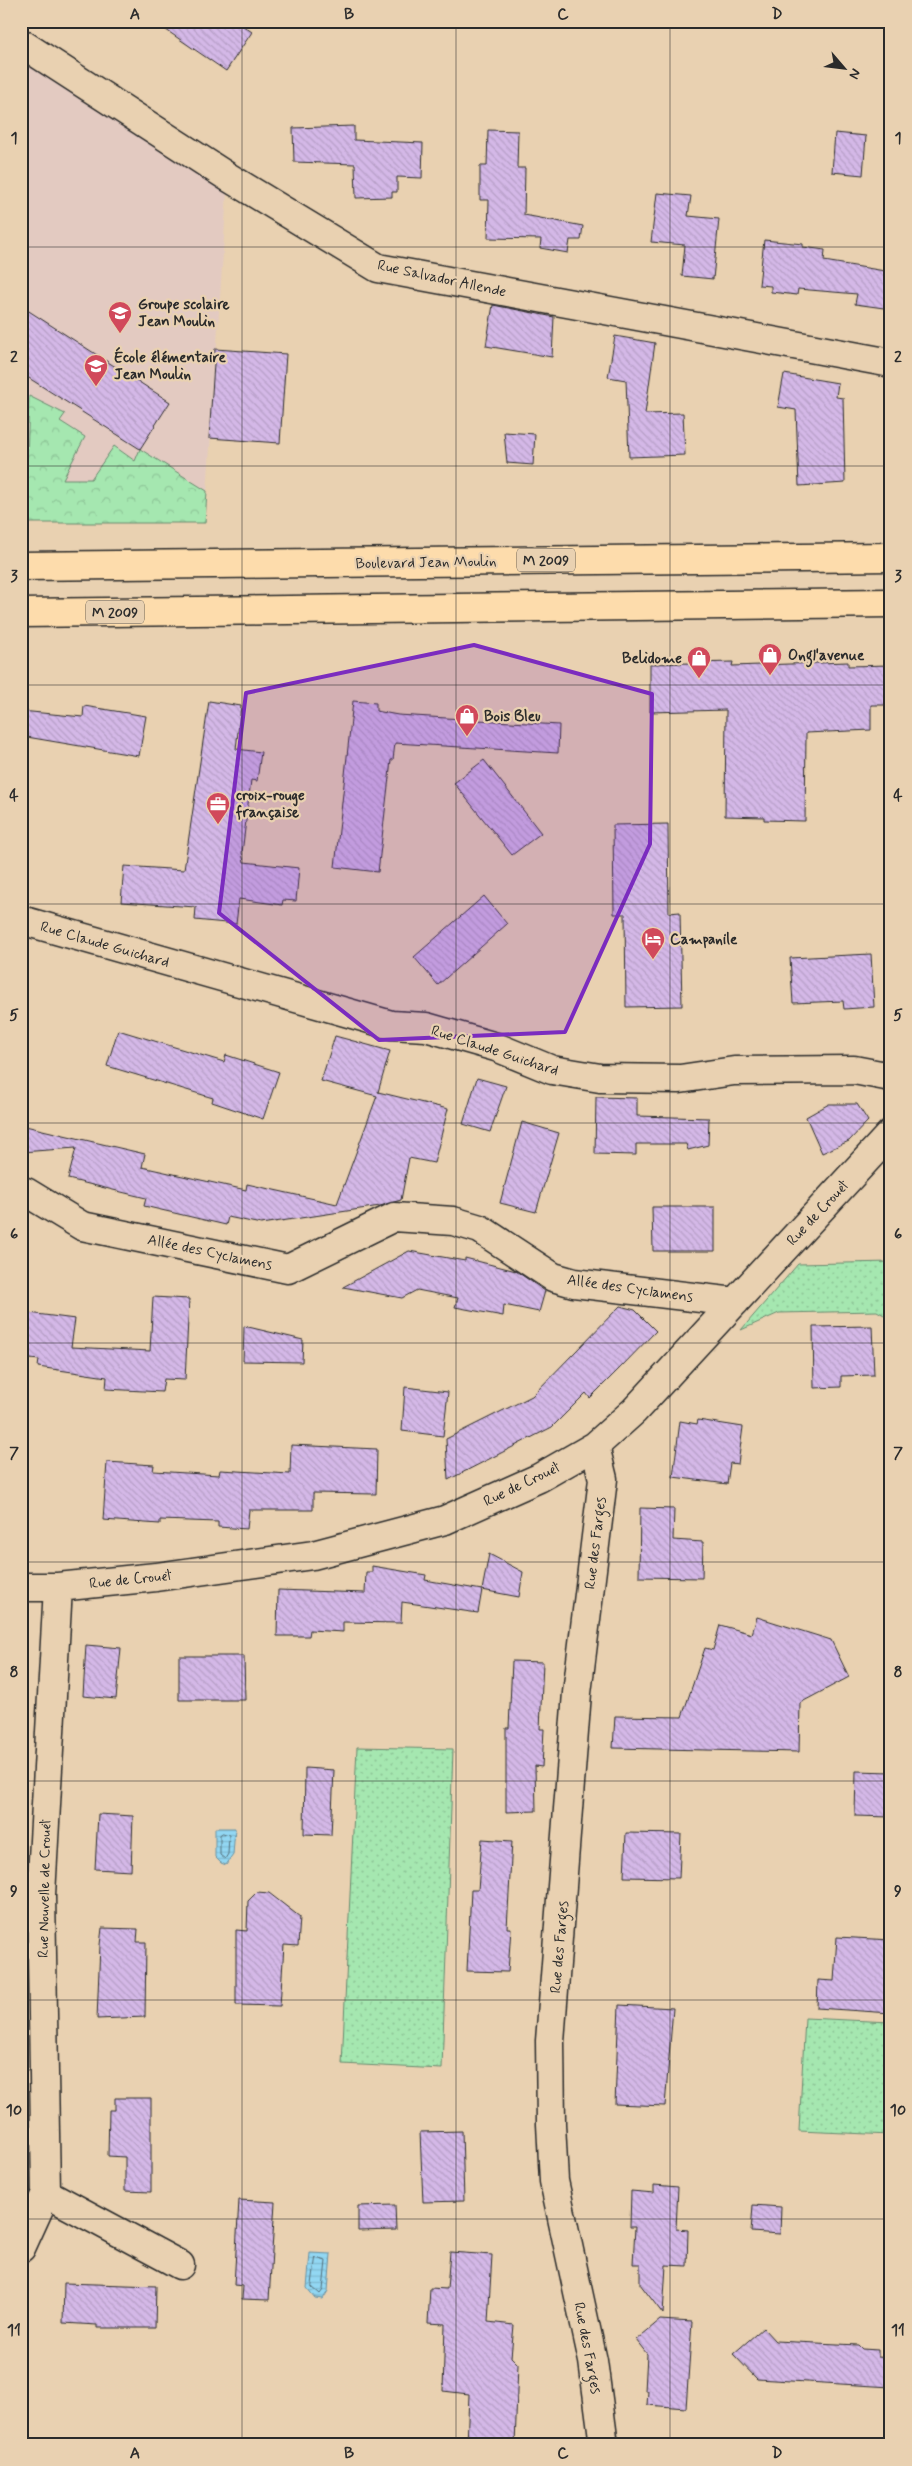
<svg xmlns="http://www.w3.org/2000/svg" width="912" height="2466" font-family="Mynerve,sans-serif">
<style>
.built{fill:#e3cac1}
.grass{fill:url(#grass-dots);stroke:#68896e}
.park{fill:url(#park-crowns);stroke:#68896e}
.water{fill:url(#water-rules);stroke:#6992a3}
.lines{fill:none;stroke-linecap:round;stroke-linejoin:round}
.shore{stroke:#54707b;stroke-width:1}
.building{fill:url(#building-back-hatch);stroke:#2b2b2b}
.street-casing{stroke:#2b2b2b;stroke-width:31}
.primary-casing{stroke:#2b2b2b;stroke-width:31}
.street{stroke:#e9d1b1;stroke-width:28}
.primary{stroke:#fddcac;stroke-width:28}
.marked{fill:#7b2cbf;fill-opacity:0.2;stroke:#7b2cbf;stroke-width:4;stroke-linejoin:round}
.grid{fill:none;stroke:#2b2b2b;stroke-width:1;stroke-opacity:0.55}
.labels{text-anchor:middle;stroke-width:4.5;stroke-linejoin:round;paint-order:stroke}
.shield{fill:#e9d1b1;stroke:#645d53;stroke-width:1}
.shield-label{font-size:14px;font-weight:bold;fill:#2b2b2b}
.street-label{font-size:15px;fill:#2b2b2b;stroke:#e9d1b1}
.poi-label{font-size:15px;font-weight:bold;fill:#2b2b2b;stroke:#e9d1b1;text-anchor:start}
.neatline{fill:none;stroke:#2b2b2b;stroke-width:2}
.grid-label{font-size:16px;text-anchor:middle;font-weight:bold;fill:#2b2b2b}
</style>
<defs>
<pattern id="grass-dots" width="8" height="8" patternUnits="userSpaceOnUse" patternTransform="scale(1.25)"><rect width="8" height="8" fill="#a5e7b0"/><path d="M2 2h.1M6 6h.1" fill="none" stroke="#8ec698" stroke-width="1.8" stroke-linecap="round"/></pattern>
<pattern id="park-crowns" width="20" height="18" patternUnits="userSpaceOnUse" patternTransform="scale(1.25)"><rect width="20" height="18" fill="#a5e7b0"/><path d="M2 6a3 3 0 1 1 6 0M12 15a3 3 0 1 1 6 0" fill="none" stroke="#8ec698"/></pattern>
<pattern id="water-rules" width="6" height="5" patternUnits="userSpaceOnUse" patternTransform="scale(1.25)"><rect width="6" height="5" fill="#92d7f3"/><path d="M0 2.5h6" fill="none" stroke="#7eb9d0"/></pattern>
<pattern id="building-back-hatch" width="6" height="6" patternUnits="userSpaceOnUse" patternTransform="scale(1.25)"><rect width="6" height="6" fill="#d4b8e7"/><path d="M-1 5l2 2M0 0l6 6M5-1l2 2" fill="none" stroke="#b69ec6"/></pattern>
</defs>
<rect width="100%" height="100%" fill="#e9d1b1"/>
<filter id="ink" filterUnits="userSpaceOnUse"><feTurbulence type="fractalNoise" baseFrequency=".02" numOctaves="2"/><feDisplacementMap in="SourceGraphic" scale="10" xChannelSelector="R" yChannelSelector="G"/><feConvolveMatrix kernelMatrix="1 2 1 2 8 2 1 2 1" color-interpolation-filters="sRGB"/></filter>
<g filter="url(#ink)">
<path class="built" d="M21,44L228,177L205,523H21Z"/>
<path class="grass" d="M891,1262V1319L877,1311L779,1313L741,1330L798,1264Z
M357,1747L453,1749L442,2069L342,2064Z
M805,2018L891,2022V2135L799,2131Z"/>
<path class="park" d="M29,396L65,414L60,421L85,437L63,479H91L114,446L135,461L140,449L207,491L205,523H25Z"/>
<path class="water" d="M215,1828H235L233,1855L226,1865L221,1863L215,1857Z
M310,2253L331,2254L328,2291L323,2299L315,2298L307,2288Z"/>
<g class="lines">
<path class="shore" d="M223,1833L229,1835L228,1854L225,1859L220,1855V1835Z
M316,2258L326,2261L323,2290L320,2294L312,2287Z"/>
</g>
<path class="building" d="M153,21H236L252,32L226,71Z
M354,126V140L423,143L422,178L397,177V192H392V197L356,198L355,164L294,162L293,128Z
M488,130L518,131L517,168H525L524,215L583,226L581,240H570L568,253L540,248L541,239L488,238L489,200H480V166H487Z
M835,133L866,136L863,175L832,172Z
M657,193L691,196L688,216L719,219L713,279L682,276L685,245L651,242Z
M764,240L803,244V247L825,250L824,261L891,272V309L855,304L857,294L798,289L797,295L771,292V286L759,285Z
M493,305L554,317L552,357L486,346Z
M21,306L170,402L140,449L21,373Z
M615,336L655,343L645,414L683,413L685,455L629,457L626,380L608,377Z
M215,349L286,354L280,443L209,438Z
M784,374L838,383L836,397L843,398L845,483L799,486L796,410L778,407Z
M504,432L535,434L533,465L507,463Z
M733,662L732,666L848,662V666L891,665V705H871V730L806,733L805,821L764,820V817L725,816L726,710L650,712V664Z
M209,701L241,706L236,749L261,752L257,781L251,780L242,853L244,862L299,868L296,901L283,900L282,905L239,899L236,924L195,920L196,907L121,902L124,866L184,870Z
M353,701L376,703V711L398,715L559,725L558,753L395,743L393,760H391L378,872L335,867Z
M84,706L146,716L139,756L21,736V711L83,717Z
M484,760L541,833L512,855L454,783Z
M668,824L669,913L680,912L682,1006L626,1007L625,914H614L613,825Z
M484,896L507,924L438,985L414,957Z
M871,954L874,1007L844,1009L843,1001L793,1003L790,958Z
M118,1030L224,1062L226,1055L279,1072L263,1119L212,1102L213,1098L107,1066Z
M335,1036L390,1051L378,1092L448,1109L434,1163L409,1158L401,1200L380,1206L261,1224L228,1217L226,1225L144,1206L146,1198L68,1179L76,1148L21,1152V1125L145,1154L142,1167L246,1190L247,1184L337,1204L377,1096L321,1081Z
M477,1078L506,1086L490,1132L463,1124Z
M596,1097L637,1098V1116L709,1118L708,1145L688,1150L686,1144H636V1155L595,1154Z
M829,1104H857L868,1121L849,1141L822,1153L806,1117Z
M522,1122L559,1133L536,1212L500,1203Z
M652,1207H715V1251H653Z
M409,1251L465,1261V1258L516,1271L545,1291L539,1312L504,1305L503,1316L455,1307L458,1298L417,1290L402,1298L343,1287Z
M153,1297L189,1299L185,1380L164,1379L162,1392L106,1389L107,1377L38,1367L39,1360L21,1358V1312L75,1319L71,1347L150,1351Z
M620,1306L635,1310L656,1331L619,1369L590,1398L586,1393L552,1427L448,1480L446,1439L532,1396Z
M244,1326L303,1340L302,1362L243,1361Z
M872,1326L874,1375L841,1376V1387L814,1388L813,1327Z
M405,1387L448,1392L443,1436L402,1431Z
M698,1420L743,1427L738,1464L730,1463L727,1484L673,1477L680,1421L697,1424Z
M291,1445L377,1449L376,1494L313,1493V1510H249L247,1529L218,1527V1522L160,1520V1524L103,1520L107,1462L154,1465L153,1471L219,1475L220,1470L290,1474Z
M640,1508L674,1509L673,1540L703,1542L702,1578L639,1577Z
M489,1554L523,1572L519,1597L482,1590L478,1613L402,1602L401,1623L343,1622V1632L310,1630L309,1636H277L278,1590L365,1593L366,1572H372V1566L426,1575L425,1580L482,1590Z
M757,1617L831,1640L849,1677L800,1703L799,1752L613,1748L615,1716L682,1717L705,1648L713,1650L720,1625L752,1634Z
M86,1645L121,1648L116,1699L83,1696Z
M179,1656H244L245,1700H179Z
M512,1661L543,1662L540,1729H544L542,1767L535,1766L536,1811L506,1812V1728H509Z
M305,1768L334,1770L331,1835L304,1834Z
M856,1771L891,1772V1817L855,1816Z
M98,1814L133,1816L131,1871L95,1869Z
M626,1833L681,1834L679,1878L624,1877Z
M482,1839L512,1841L507,1928H511L508,1972L467,1971L471,1890H478Z
M257,1892L269,1893L300,1917L298,1946L284,1945L280,2006L236,2005V1930L247,1931L248,1901Z
M102,1928L138,1929L137,1942H146L145,2017L97,2019L100,1945Z
M837,1937L891,1940V2013L817,2008L818,1980L834,1981Z
M619,2005L673,2008L665,2106L615,2104Z
M115,2098H151V2192L125,2191V2157L108,2156L109,2110H115Z
M462,2131L464,2201L423,2202L420,2132Z
M654,2185L678,2187L676,2229L688,2230L687,2266L666,2265L663,2314L640,2284V2264H633L635,2227H630L631,2191L654,2193Z
M239,2200L275,2202L269,2300L242,2299L243,2286L234,2285Z
M395,2205L396,2230L358,2231V2206Z
M753,2205L781,2207L780,2234L751,2232Z
M450,2252L492,2255L488,2322L514,2325L511,2357L518,2364L515,2445H467L469,2394L443,2391L445,2324L428,2323L430,2288L447,2289Z
M64,2283L156,2286L155,2328H97V2325L63,2323Z
M660,2320L692,2322L686,2408L647,2405L648,2391H645L647,2354L636,2340Z
M763,2328L775,2341L858,2345L862,2349L878,2350V2357L891,2358V2387L757,2379L733,2354Z"/>
<g class="lines">
<g class="street-casing">
<path id="street" d="M21,43L228,177L378,268L891,363
M21,920L391,1025L426,1027L496,1047L552,1070L600,1078L680,1079L734,1071L854,1070L891,1077
M26,1192L82,1226L288,1269L394,1217L453,1221L480,1229L553,1277L574,1283L735,1302
M595,1446L603,1479L577,1693L550,2041L551,2124L554,2181L593,2361L604,2445
M21,1587H58L156,1577L313,1555L445,1520L539,1478L595,1446L634,1411L891,1133
M46,2193L180,2265
M21,2248L46,2193L41,1895L58,1587"/>
</g>
<g class="primary-casing">
<path id="primary" d="M21,566L891,557
M21,613L891,603"/>
</g>
<use href="#street" class="street"/>
<use href="#primary" class="primary"/>
</g>
</g>
<path class="marked" d="M474,645L652,694L650,844L565,1032L379,1040L219,913L246,693Z"/>
<path class="grid" d="M242,21V2445M456,21V2445M670,21V2445M21,247H891M21,466H891M21,685H891M21,904H891M21,1123H891M21,1343H891M21,1562H891M21,1781H891M21,2000H891M21,2219H891"/>
<defs>
<g id="school-pin" transform="scale(1.25)"><path d="M0 17L-7.5 6A9.5 9.5 0 1 1 7.5 6Z" fill="#d1495b" stroke="#e9d1b1"/><path d="M0-5L7-2L0 1L-7-2ZM-4 1L0 2.5L4 1V4Q0 6-4 4Z" fill="#fff"/></g>
<g id="shop-pin" transform="scale(1.25)"><path d="M0 17L-7.5 6A9.5 9.5 0 1 1 7.5 6Z" fill="#d1495b" stroke="#e9d1b1"/><path d="M-5-2.5h2.3a2.7 3.5 0 0 1 5.4 0H5L5.5 6h-11ZM-1.5-2.5h3a1.5 2.3 0 0 0-3 0Z" fill="#fff"/></g>
<g id="office-pin" transform="scale(1.25)"><path d="M0 17L-7.5 6A9.5 9.5 0 1 1 7.5 6Z" fill="#d1495b" stroke="#e9d1b1"/><path d="M-6-3h4V-5.5h4V-3h4V5H-6ZM-1-4.5V-3h2v-1.5ZM-6 0V1H6V0Z" fill="#fff"/></g>
<g id="hotel-pin" transform="scale(1.25)"><path d="M0 17L-7.5 6A9.5 9.5 0 1 1 7.5 6Z" fill="#d1495b" stroke="#e9d1b1"/><path d="M-6-4.5h1.5V1H6V5H4.5V3h-9V5H-6ZM-4 0a1.8 1.8 0 1 1 3.6 0ZM.5 0V-2.5h3Q6-2.5 6 0Z" fill="#fff"/></g>
</defs>
<g fill-rule="evenodd">
<use href="#school-pin" x="120" y="313"/>
<use href="#school-pin" x="96" y="366"/>
<use href="#shop-pin" x="770" y="655"/>
<use href="#shop-pin" x="699" y="658"/>
<use href="#shop-pin" x="467" y="716"/>
<use href="#office-pin" x="218" y="804"/>
<use href="#hotel-pin" x="653" y="939"/>
</g>
<g class="labels">
<g class="shield">
<rect x="517" y="548.5" width="58" height="23" rx="4"/>
<rect x="86" y="600.5" width="58" height="23" rx="4"/>
</g>
<g class="shield-label">
<text x="546" y="565">M 2009</text>
<text x="115" y="617">M 2009</text>
</g>
<g class="street-label">
<text transform="translate(442 278) rotate(12)" y="5">Rue Salvador Allende</text>
<text transform="translate(426 562) rotate(-1)" y="5">Boulevard Jean Moulin</text>
<text transform="translate(105 944) rotate(16)" y="5">Rue Claude Guichard</text>
<text transform="translate(495 1050) rotate(18)" y="5">Rue Claude Guichard</text>
<text transform="translate(817 1213) rotate(-47)" y="5">Rue de Crouël</text>
<text transform="translate(210 1252) rotate(12)" y="5">Allée des Cyclamens</text>
<text transform="translate(630 1288) rotate(8)" y="5">Allée des Cyclamens</text>
<text transform="translate(521 1484) rotate(-26)" y="5">Rue de Crouël</text>
<text transform="translate(595 1543) rotate(-83)" y="5">Rue des Farges</text>
<text transform="translate(130 1579) rotate(-6)" y="5">Rue de Crouël</text>
<text transform="translate(44 1889) rotate(-89)" y="5">Rue Nouvelle de Crouël</text>
<text transform="translate(559 1947) rotate(-85)" y="5">Rue des Farges</text>
<text transform="translate(588 2348) rotate(79)" y="5">Rue des Farges</text>
</g>
<g class="poi-label">
<text x="138" y="309">Groupe scolaire<tspan x="138" dy="17">Jean Moulin</tspan></text>
<text x="114" y="362">École élémentaire<tspan x="114" dy="17">Jean Moulin</tspan></text>
<text x="788" y="660">Ongl'avenue</text>
<text x="682" y="663" text-anchor="end">Belidome</text>
<text x="484" y="721">Bois Bleu</text>
<text x="236" y="800">croix-rouge<tspan x="236" dy="17">française</tspan></text>
<text x="670" y="944">Campanile</text>
</g>
</g>
<rect width="912" height="2466" fill="none" stroke="#e9d1b1" stroke-width="55"/>
<g transform="translate(844 68) rotate(118)" stroke="#e9d1b1" stroke-width="4" paint-order="stroke">
<path d="M0-4L9 19L0 12L-9 19Z" fill="#2b2b2b"/>
<text y="-8" font-size="14" font-weight="bold" text-anchor="middle" fill="#2b2b2b">N</text>
</g>
<rect x="28" y="28" width="856" height="2410" class="neatline"/>
<g class="grid-label">
<text x="135" y="19">A</text>
<text x="349" y="19">B</text>
<text x="563" y="19">C</text>
<text x="777" y="19">D</text>
<text x="14" y="143">1</text>
<text x="898" y="143">1</text>
<text x="14" y="362">2</text>
<text x="898" y="362">2</text>
<text x="14" y="581">3</text>
<text x="898" y="581">3</text>
<text x="14" y="800">4</text>
<text x="898" y="800">4</text>
<text x="14" y="1020">5</text>
<text x="898" y="1020">5</text>
<text x="14" y="1239">6</text>
<text x="898" y="1239">6</text>
<text x="14" y="1458">7</text>
<text x="898" y="1458">7</text>
<text x="14" y="1677">8</text>
<text x="898" y="1677">8</text>
<text x="14" y="1896">9</text>
<text x="898" y="1896">9</text>
<text x="14" y="2115">10</text>
<text x="898" y="2115">10</text>
<text x="14" y="2335">11</text>
<text x="898" y="2335">11</text>
<text x="135" y="2458">A</text>
<text x="349" y="2458">B</text>
<text x="563" y="2458">C</text>
<text x="777" y="2458">D</text>
</g>
</svg>
